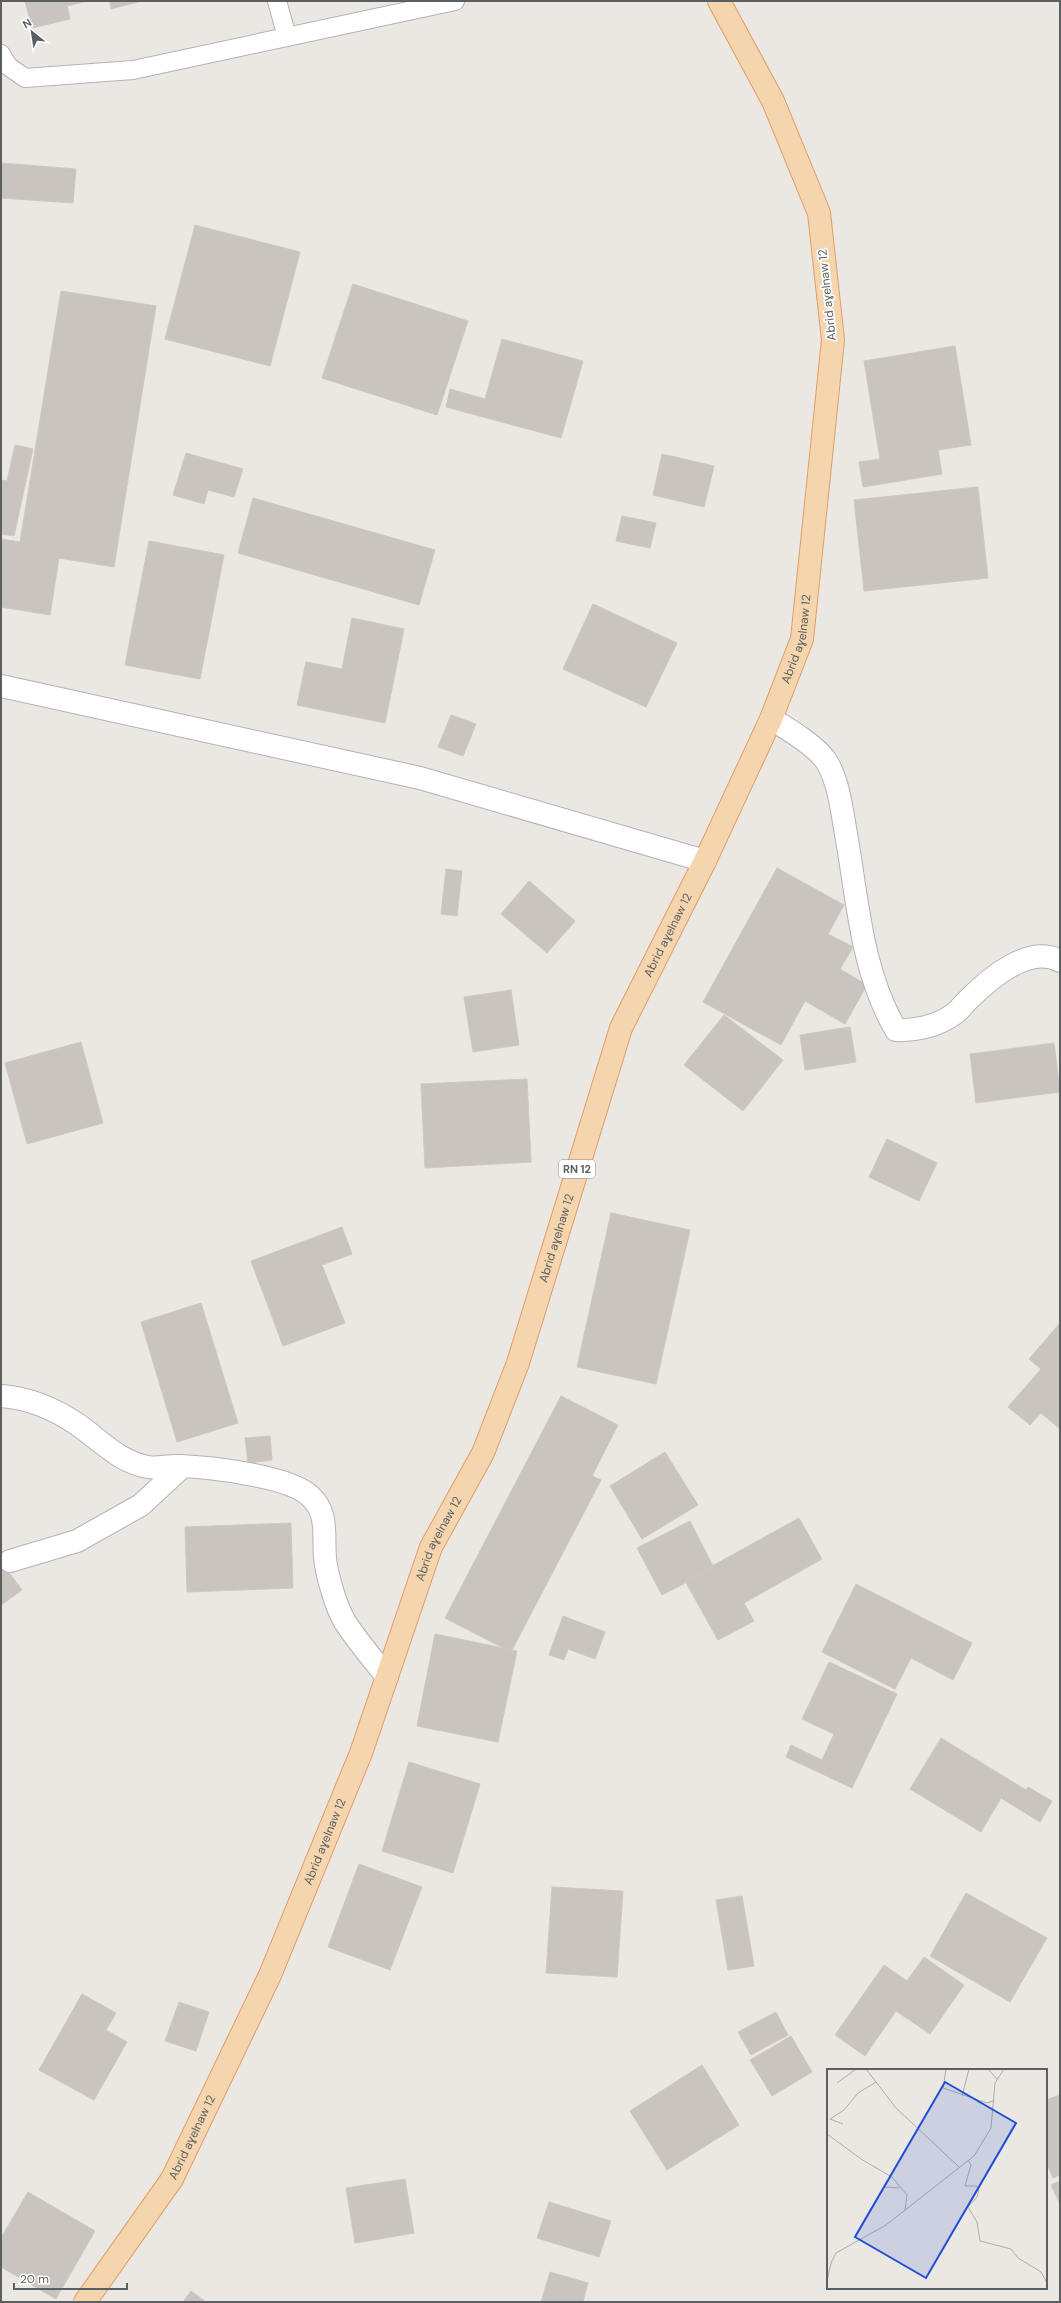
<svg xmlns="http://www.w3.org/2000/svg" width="1061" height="2303" font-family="'DM Sans',sans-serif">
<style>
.building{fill:#c9c4c0;stroke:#cfc7c1}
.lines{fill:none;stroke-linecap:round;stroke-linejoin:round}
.service-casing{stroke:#afb4b6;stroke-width:20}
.minor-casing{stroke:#afb4b6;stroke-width:24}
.primary-casing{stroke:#e19c65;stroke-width:24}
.service{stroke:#fff;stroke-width:18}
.minor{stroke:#fff;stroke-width:22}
.primary{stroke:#f5d5ad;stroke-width:22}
.labels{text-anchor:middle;stroke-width:3.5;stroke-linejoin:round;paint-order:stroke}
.shield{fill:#fff;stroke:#8c8f90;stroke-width:1}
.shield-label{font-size:11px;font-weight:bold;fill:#5a5f61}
.street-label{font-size:12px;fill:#5a5f61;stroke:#fff}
.inset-road{fill:none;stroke:#adadaa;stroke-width:1}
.view{fill:#1d4ed8;fill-opacity:0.15;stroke:#1d4ed8;stroke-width:2}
.inset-edge{fill:none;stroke:#5a5f61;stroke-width:2}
</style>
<rect width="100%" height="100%" fill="#ebe7e2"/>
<path class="building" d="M25,1H87L67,6L70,19L32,28Z
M110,1H142L111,9Z
M1,163L76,169L73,203L1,198Z
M195,225L300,252L270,366L165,339Z
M353,284L468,321L437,415L322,378Z
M61,291L156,306L114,567L59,558L50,615L1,607V539L20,542Z
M502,339L583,361L561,438L446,407L450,389L485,399Z
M955,346L971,445L938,450L942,474L863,487L859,462L880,459L864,361Z
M15,445L33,449L14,536L1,534V480L7,481Z
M186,453L243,469L234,497L208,490L204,504L173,495Z
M662,454L714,466L704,507L653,495Z
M978,487L988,578L864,591L854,500Z
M253,498L435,550L419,605L238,553Z
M622,516L656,523L650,548L616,541Z
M149,541L224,555L200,679L125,665Z
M593,604L677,643L646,707L563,669Z
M352,618L404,629L385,723L297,705L306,662L342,669Z
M451,715L476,724L463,756L438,747Z
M777,868L844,905L828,934L853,947L840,969L867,985L845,1024L805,1001L781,1045L703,1002Z
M446,869L462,871L457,916L441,914Z
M529,881L575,921L547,953L501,914Z
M511,990L519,1045L473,1052L464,997Z
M724,1015L783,1060L743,1111L684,1065Z
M850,1027L856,1062L805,1070L800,1035Z
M81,1042L103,1123L27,1144L5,1063Z
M1054,1043L1060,1092L976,1103L970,1054Z
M527,1079L531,1162L425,1168L421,1084Z
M887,1139L937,1163L919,1201L869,1177Z
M611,1213L690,1230L656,1384L577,1367Z
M342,1227L352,1254L322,1265L345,1323L283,1346L251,1261Z
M201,1303L238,1423L177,1442L141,1322Z
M1060,1323V1429L1041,1413L1030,1425L1008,1407L1041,1369L1029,1359Z
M561,1396L618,1425L592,1476L601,1480L511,1652L445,1618Z
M270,1436L272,1460L248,1463L245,1438Z
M665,1452L698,1505L642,1539L610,1486Z
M799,1518L822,1559L744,1603L754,1621L718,1640L685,1581Z
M690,1521L714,1568L662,1595L637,1548Z
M291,1523L293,1588L187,1592L185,1527Z
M1,1562L22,1590L1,1605Z
M856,1584L972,1643L953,1680L911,1658L895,1689L822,1652Z
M563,1616L605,1632L595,1659L568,1649L564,1660L549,1655Z
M435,1634L517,1651L498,1742L417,1726Z
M829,1662L897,1694L852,1788L786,1757L791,1745L822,1760L834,1734L802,1719Z
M941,1738L1026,1790L1028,1787L1052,1801L1040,1822L1001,1798L981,1832L910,1789Z
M409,1762L480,1784L453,1873L382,1851Z
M359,1864L422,1887L390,1970L328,1947Z
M552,1887L623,1891L617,1977L546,1973Z
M966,1893L1047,1938L1010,2002L930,1956Z
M742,1896L754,1966L728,1970L716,1900Z
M924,1957L964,1985L930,2034L896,2011L865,2056L835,2035L884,1965L907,1981Z
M82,1994L116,2013L106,2030L127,2042L94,2100L39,2070Z
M179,2002L209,2012L196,2051L165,2041Z
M776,2012L788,2035L751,2055L738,2032Z
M791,2036L812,2072L772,2096L750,2060Z
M702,2065L739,2125L667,2170L630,2111Z
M1060,2095V2175L1053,2178L1046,2161V2100Z
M405,2179L414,2233L355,2243L346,2188Z
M1060,2181V2204L1051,2185Z
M28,2192L95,2231L56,2299L1,2267V2238Z
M549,2202L611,2221L599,2257L537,2238Z
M550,2272L588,2283L583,2302H541Z
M191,2291L206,2302H183Z"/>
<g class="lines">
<g class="service-casing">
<path id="service" d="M277,1L287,37
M1,54L8,66L25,78L133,70L455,1"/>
</g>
<g class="minor-casing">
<path id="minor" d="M1,686L420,778L705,861
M771,719C788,729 819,747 828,764C839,784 842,811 846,834C858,901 861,970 896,1030C915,1031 938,1026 954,1014C960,1010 964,1003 969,999C990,978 1030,944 1060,961
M1,1396C29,1398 53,1408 77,1424C100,1440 119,1462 148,1467C158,1469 169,1465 179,1466C209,1467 289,1476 310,1496C329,1513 323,1536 325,1558C327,1576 336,1607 345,1622C357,1641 373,1659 387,1677
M10,1561L77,1541L141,1505L183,1466"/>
</g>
<g class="primary-casing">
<g id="primary">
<path id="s1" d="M85,2302L172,2179L270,1975L361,1753L431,1547L483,1453L518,1363L621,1028L705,861L771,719L802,639L833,340L819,213L773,101L719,1"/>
</g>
</g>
<use href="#service" class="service"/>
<use href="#minor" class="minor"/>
<use href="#primary" class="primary"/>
</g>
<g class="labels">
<rect class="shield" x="559" y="1160" width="36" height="18" rx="3"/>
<g class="shield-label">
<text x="577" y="1173">RN 12</text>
</g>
<g class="street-label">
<text transform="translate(827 295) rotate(-96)" y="4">Abrid aɣelnaw 12</text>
<text dy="4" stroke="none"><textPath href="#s1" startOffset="1817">Abrid aɣelnaw 12</textPath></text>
<text dy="4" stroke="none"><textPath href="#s1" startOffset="1493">Abrid aɣelnaw 12</textPath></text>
<text dy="4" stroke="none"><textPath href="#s1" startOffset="1169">Abrid aɣelnaw 12</textPath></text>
<text dy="4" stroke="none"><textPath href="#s1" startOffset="845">Abrid aɣelnaw 12</textPath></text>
<text dy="4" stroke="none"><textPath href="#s1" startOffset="521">Abrid aɣelnaw 12</textPath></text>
<text dy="4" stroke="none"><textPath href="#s1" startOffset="197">Abrid aɣelnaw 12</textPath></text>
</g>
</g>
<g transform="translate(827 2069)">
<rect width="220" height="220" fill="#ebe7e2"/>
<path class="inset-road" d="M39,0L69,39L132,98M119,0L116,19L160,34L166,32M161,0L170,10M10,14L29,0M135,27L142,0M16,55L3,50L17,41L31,24L49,13M0,65L34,90L65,108L80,126L78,141M141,91L144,96L138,117H150L152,120L150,128L141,138L150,153L153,172L184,180L191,189L214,203L220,214M58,118L72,119M0,212L4,194L9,184L59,156L147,87L164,59L168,14L177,0"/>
<path class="view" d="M118,13L189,54L99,209L28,168Z"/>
<rect width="220" height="220" class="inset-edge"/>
</g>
<rect width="1061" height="2303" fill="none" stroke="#5a5f61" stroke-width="4"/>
<g transform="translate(32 32) rotate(330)" stroke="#ffffff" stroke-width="3" paint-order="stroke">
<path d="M0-3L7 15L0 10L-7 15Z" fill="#5a5f61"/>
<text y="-6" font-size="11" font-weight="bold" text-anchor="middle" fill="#5a5f61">N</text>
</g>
<path d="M14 2283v6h113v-6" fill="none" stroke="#5a5f61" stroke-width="2"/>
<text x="20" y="2283" font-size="12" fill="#5a5f61" stroke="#ffffff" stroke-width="3" paint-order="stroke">20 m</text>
</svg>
